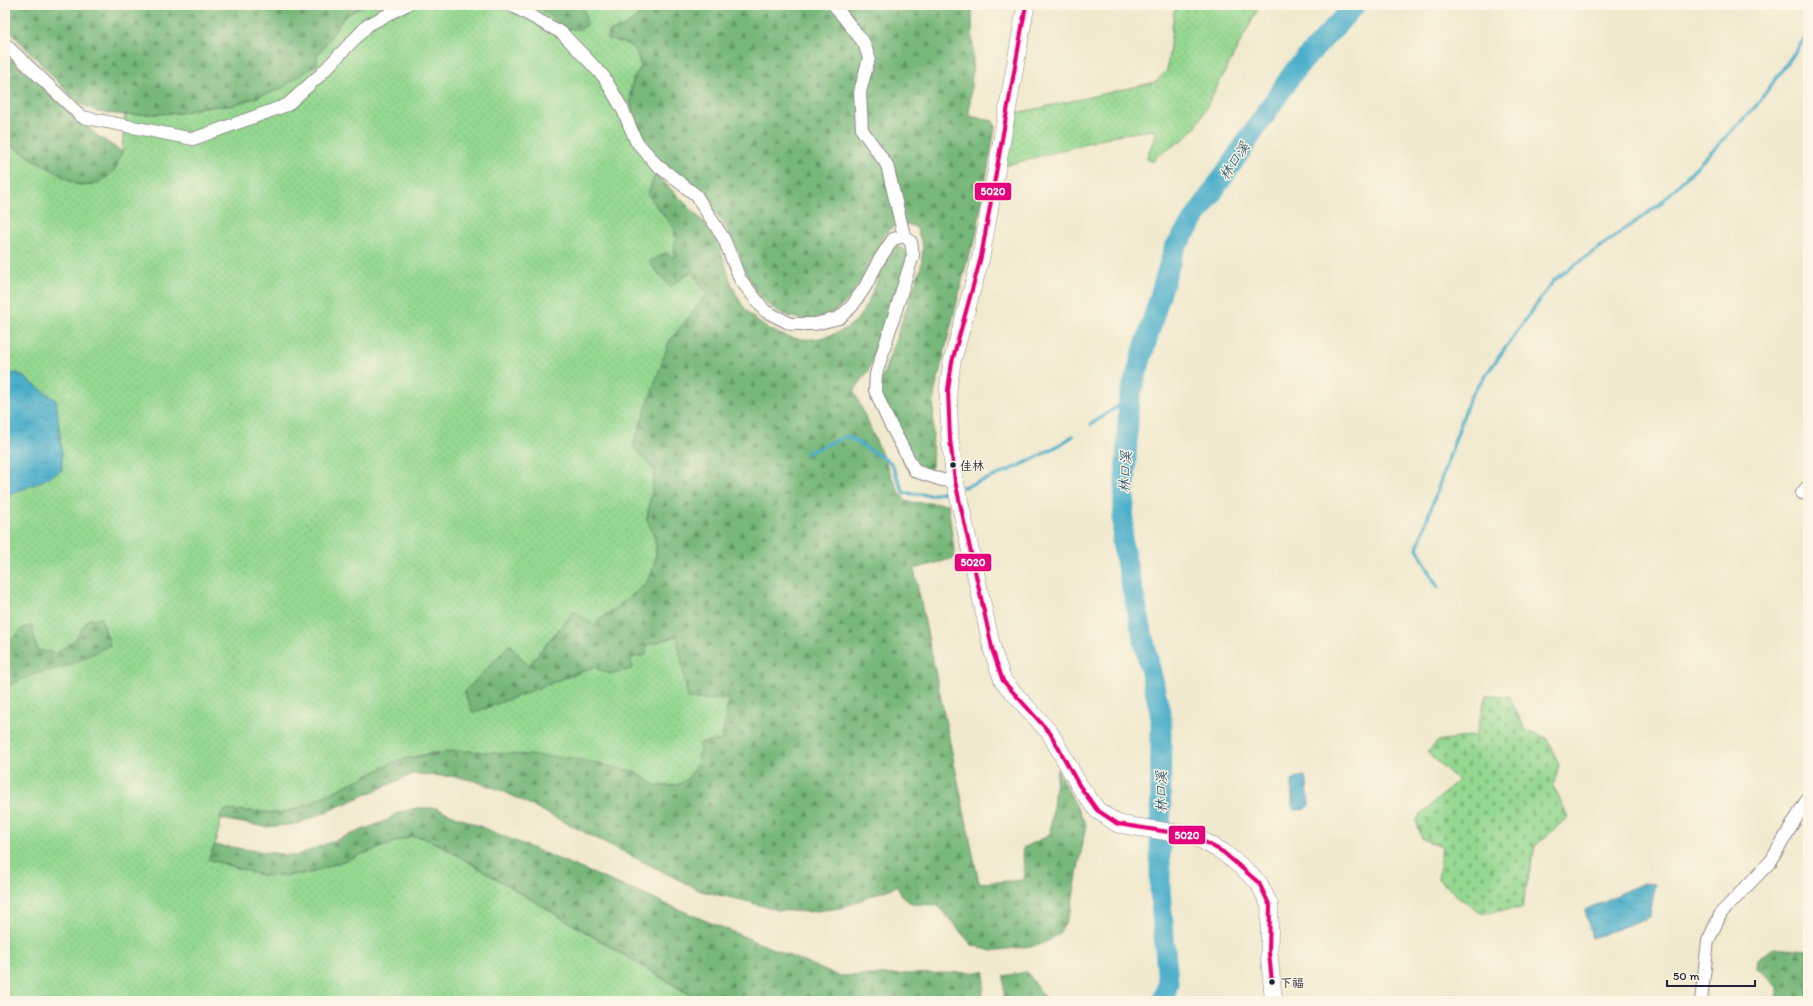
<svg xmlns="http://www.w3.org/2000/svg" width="1813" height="1006" font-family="Itim,'LXGW WenKai TC',sans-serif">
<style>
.grass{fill:url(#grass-dots);stroke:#5b7d66}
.forest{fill:url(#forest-firs);stroke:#4c6d5a}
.cemetery{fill:url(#cemetery-stones);stroke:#5b7d66}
.water{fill:url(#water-ripples);stroke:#366882}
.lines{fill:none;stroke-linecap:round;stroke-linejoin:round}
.stream{stroke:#4bafca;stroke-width:3.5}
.river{stroke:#4bafca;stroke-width:21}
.minor-casing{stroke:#8a8684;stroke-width:14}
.secondary-casing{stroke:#8a8684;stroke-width:18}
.minor{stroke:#fff;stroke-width:12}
.secondary{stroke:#fff;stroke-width:17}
.bus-1-casing{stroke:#fcf5e5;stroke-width:7}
.bus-1{stroke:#e5007d;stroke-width:4}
.bus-dot{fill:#22223b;stroke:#fcf5e5;stroke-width:1.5}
.labels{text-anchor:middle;stroke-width:3;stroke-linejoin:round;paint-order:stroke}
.bus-label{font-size:12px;fill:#22223b;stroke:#fcf5e5;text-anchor:start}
.water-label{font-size:14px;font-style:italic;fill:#325a74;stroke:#fcf5e5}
.line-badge{stroke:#fcf5e5;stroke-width:1.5}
.badge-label{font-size:11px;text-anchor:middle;font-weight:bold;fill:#fff}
</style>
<defs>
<pattern id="grass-dots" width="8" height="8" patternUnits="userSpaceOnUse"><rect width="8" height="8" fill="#94d890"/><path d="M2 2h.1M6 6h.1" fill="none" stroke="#7fb97d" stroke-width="1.8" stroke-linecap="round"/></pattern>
<pattern id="forest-firs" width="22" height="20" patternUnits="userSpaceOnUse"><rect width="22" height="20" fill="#77b87a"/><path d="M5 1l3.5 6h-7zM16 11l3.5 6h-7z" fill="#619565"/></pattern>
<pattern id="cemetery-stones" width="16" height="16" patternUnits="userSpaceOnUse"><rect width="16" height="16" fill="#94d890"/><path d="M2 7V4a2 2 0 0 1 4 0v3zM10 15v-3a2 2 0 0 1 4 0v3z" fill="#7fb97d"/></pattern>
<pattern id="water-ripples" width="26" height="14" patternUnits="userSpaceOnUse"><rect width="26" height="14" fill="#4bafca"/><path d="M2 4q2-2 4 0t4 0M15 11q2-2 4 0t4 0" fill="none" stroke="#3e8ea5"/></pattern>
</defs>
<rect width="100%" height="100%" fill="#fcf5e5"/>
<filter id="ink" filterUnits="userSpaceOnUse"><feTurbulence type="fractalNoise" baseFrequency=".025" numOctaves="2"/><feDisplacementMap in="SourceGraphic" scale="8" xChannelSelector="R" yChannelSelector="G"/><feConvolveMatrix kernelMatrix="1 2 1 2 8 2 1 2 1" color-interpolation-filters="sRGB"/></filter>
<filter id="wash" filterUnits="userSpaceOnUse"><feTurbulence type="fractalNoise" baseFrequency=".012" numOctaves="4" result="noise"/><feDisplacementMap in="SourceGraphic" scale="16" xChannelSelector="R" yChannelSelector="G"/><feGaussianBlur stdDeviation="0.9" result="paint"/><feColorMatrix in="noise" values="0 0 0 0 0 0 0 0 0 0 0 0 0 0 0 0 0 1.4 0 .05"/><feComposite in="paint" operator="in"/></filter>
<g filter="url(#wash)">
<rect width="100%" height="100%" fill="#f1e9cd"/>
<path class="grass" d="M365,5H530L540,8L567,29L585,12L579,5H645C638,22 624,27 609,32L607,39C629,45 635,42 641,67L633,79L630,93L632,108L638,132L662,164L655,173L648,195L675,229L674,258L692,271L707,294L669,342L655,471L647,519L654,536L656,545V555L652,572L644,586L593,625L574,611L528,666L510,644L473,713L594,667L611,674L632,668L631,658L647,645L678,636L688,699H729L722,740L699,764L687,779L680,784L670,786H656L636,772L468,751L432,753L399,760L312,802L290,811L278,813L226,810L220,815L221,819L215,845L208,859L260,875L280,876L310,873L412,836L421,837L440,845L690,995L688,1001H5V142L76,184L83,186L97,183L113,172L122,152L125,115L181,113L202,107L230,106L317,56L344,17Z
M1184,5H1260L1196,127L1184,139L1158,155L1154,161H1150L1146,159L1156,134L1153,130L1116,135L1001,167L1009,115L1156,82L1167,70L1174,11Z"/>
<path class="forest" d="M5,5H365L344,17L317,56V64L279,90L230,106L202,107L181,113L125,115L97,112L77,102L5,26Z
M530,5H579L585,12L587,25L580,29H566L540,8Z
M645,5H972L973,61L969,116L993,121L995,127L975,241L969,253L934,394L932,467L924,474L910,472C896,452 882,411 879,387L921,267L923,246L916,227L903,223C898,225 891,227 887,231C884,236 881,242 878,247C859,283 848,321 800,319C793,318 786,315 780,312C743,295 743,246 719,218C694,189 657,166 638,133C636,129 635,123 634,118C629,97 628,86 641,67C636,44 629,43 607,39L609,32C624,27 638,22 645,5Z
M5,54L98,136L122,152C119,158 117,168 112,173C103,182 89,188 76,184L5,142Z
M655,173C668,186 681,199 694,212C699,218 706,223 710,230C726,252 726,280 741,303C760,333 800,348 834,334C842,331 851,326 857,320C872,300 879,273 889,251L896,247C902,247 905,249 908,255L905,280L868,371L854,391L898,491L907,502L948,504L955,558L914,569L979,883L1024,880L1023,848L1050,835L1057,769L1086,825L1071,909L1064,926L1059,933L1052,939L1039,945L991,951L972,945L937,905C917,904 905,907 897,886L840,908L808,912L776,910L746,901L701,891L505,792L475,781L459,777L413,774L298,824L266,827L221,819L220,815L226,810L278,813L290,811L312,802L399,760L450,751H468L572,758L636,772L656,786H670L680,784L687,779L698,764L700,743L722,740L729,699H688L677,636L647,645L646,655L631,658L632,669L611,674L593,667L473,713L464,692L510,644L528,666L575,611L593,625L644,586L652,572L656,555V545L654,536L647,519L655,471L633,446L669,342L707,294L692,271L670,287L649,262L666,253L674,258L675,229L648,195Z
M101,618L110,645L70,665L35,674L5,687V636L11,640L22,629L32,625L37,650L56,653L74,641L88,619Z
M416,808H436L838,976L985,972L982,1001H688L690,994L440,845L421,837L412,836L310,873L280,876L260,875L208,859L215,845L295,856L388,820L395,814Z
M1774,948L1808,951V1001H1777V986L1757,968L1758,958Z
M1027,972L1047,1001H1004V976Z"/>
<path class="cemetery" d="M1486,695L1509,696L1525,730L1547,738L1559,765L1553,786L1568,817L1535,846L1522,908L1482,913L1460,898L1438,879L1442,847L1422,839L1416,820L1458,780L1427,752L1438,741L1476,735Z"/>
<path class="water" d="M18,373L56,400L62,453V470L38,483L11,494L5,501V374Z
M1305,776L1307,783L1309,805L1305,809L1294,810L1292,805V782L1295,778Z
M1643,883L1655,884L1650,917L1592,938L1585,910Z"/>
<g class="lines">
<path class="stream" d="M1091,424L1129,399
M807,453L847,436L891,463L904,493L931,495L950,490
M963,487C998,477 1044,456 1073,436
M1438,588L1417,548L1470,397L1554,280L1659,205L1756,106L1808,34"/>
<path class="river" d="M1163,1001L1168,983L1160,890L1161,717L1122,543L1129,399L1174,249L1295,70L1355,5"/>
</g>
</g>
<g filter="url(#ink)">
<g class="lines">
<g class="minor-casing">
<path id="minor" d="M511,5L562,33L604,77L623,110L636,141L657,165L696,195L724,239L740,279L765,311L791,324H815L839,318L852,306L865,287L879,260L893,239L904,236L911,242L913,255L876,374L875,390L887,418L915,471L942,480L955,481
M834,5L864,43L869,58L860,92L862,130L887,165L904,236
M5,44L82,117L193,139L287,105L319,76L368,25L406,5
M1802,493L1808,486
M1701,1001L1708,941L1721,913L1771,861L1808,798"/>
</g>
<g class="secondary-casing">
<path id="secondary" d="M1026,5L981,257L952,362L948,390L950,439L955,481L993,652L1003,681L1050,733L1079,785L1097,810L1118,824L1194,836L1223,852L1243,868L1259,883L1270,906L1269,953L1273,995L1275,1001"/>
</g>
<use href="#minor" class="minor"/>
<use href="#secondary" class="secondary"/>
<g class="bus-1-casing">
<path id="bus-1" d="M1026,5L981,257L952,362L948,390L950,439L955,481L993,652L1003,681L1050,733L1079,785L1097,810L1118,824L1194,836L1223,852L1259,883L1270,906L1269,953L1272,982"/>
</g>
<use href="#bus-1" class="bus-1"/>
</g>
</g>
<g class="bus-dot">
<circle cx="953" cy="465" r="3.5"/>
<circle cx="1272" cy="982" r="3.5"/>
</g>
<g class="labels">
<g class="bus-label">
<text x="960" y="470">佳林</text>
<text x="1280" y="987">下福</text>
</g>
<g class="water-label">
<text transform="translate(1234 161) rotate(-56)" y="5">林口溪</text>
<text transform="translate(1125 472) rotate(-87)" y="5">林口溪</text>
<text transform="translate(1161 792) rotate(-90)" y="5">林口溪</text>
</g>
</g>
<g class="line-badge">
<rect x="974" y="182" width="38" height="19" rx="4" fill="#e5007d"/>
<rect x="954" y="553" width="38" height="19" rx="4" fill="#e5007d"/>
<rect x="1168" y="825" width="38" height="20" rx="4" fill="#e5007d"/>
</g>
<g class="badge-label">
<text x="993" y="195">5020</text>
<text x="973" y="566">5020</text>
<text x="1187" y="839">5020</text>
</g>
<rect width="1813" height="1006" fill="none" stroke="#fcf5e5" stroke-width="20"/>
<path d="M1667 980v6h88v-6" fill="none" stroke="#22223b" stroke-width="2"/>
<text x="1673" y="980" font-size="12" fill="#22223b" stroke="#fcf5e5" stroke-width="3" paint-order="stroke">50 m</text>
</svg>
